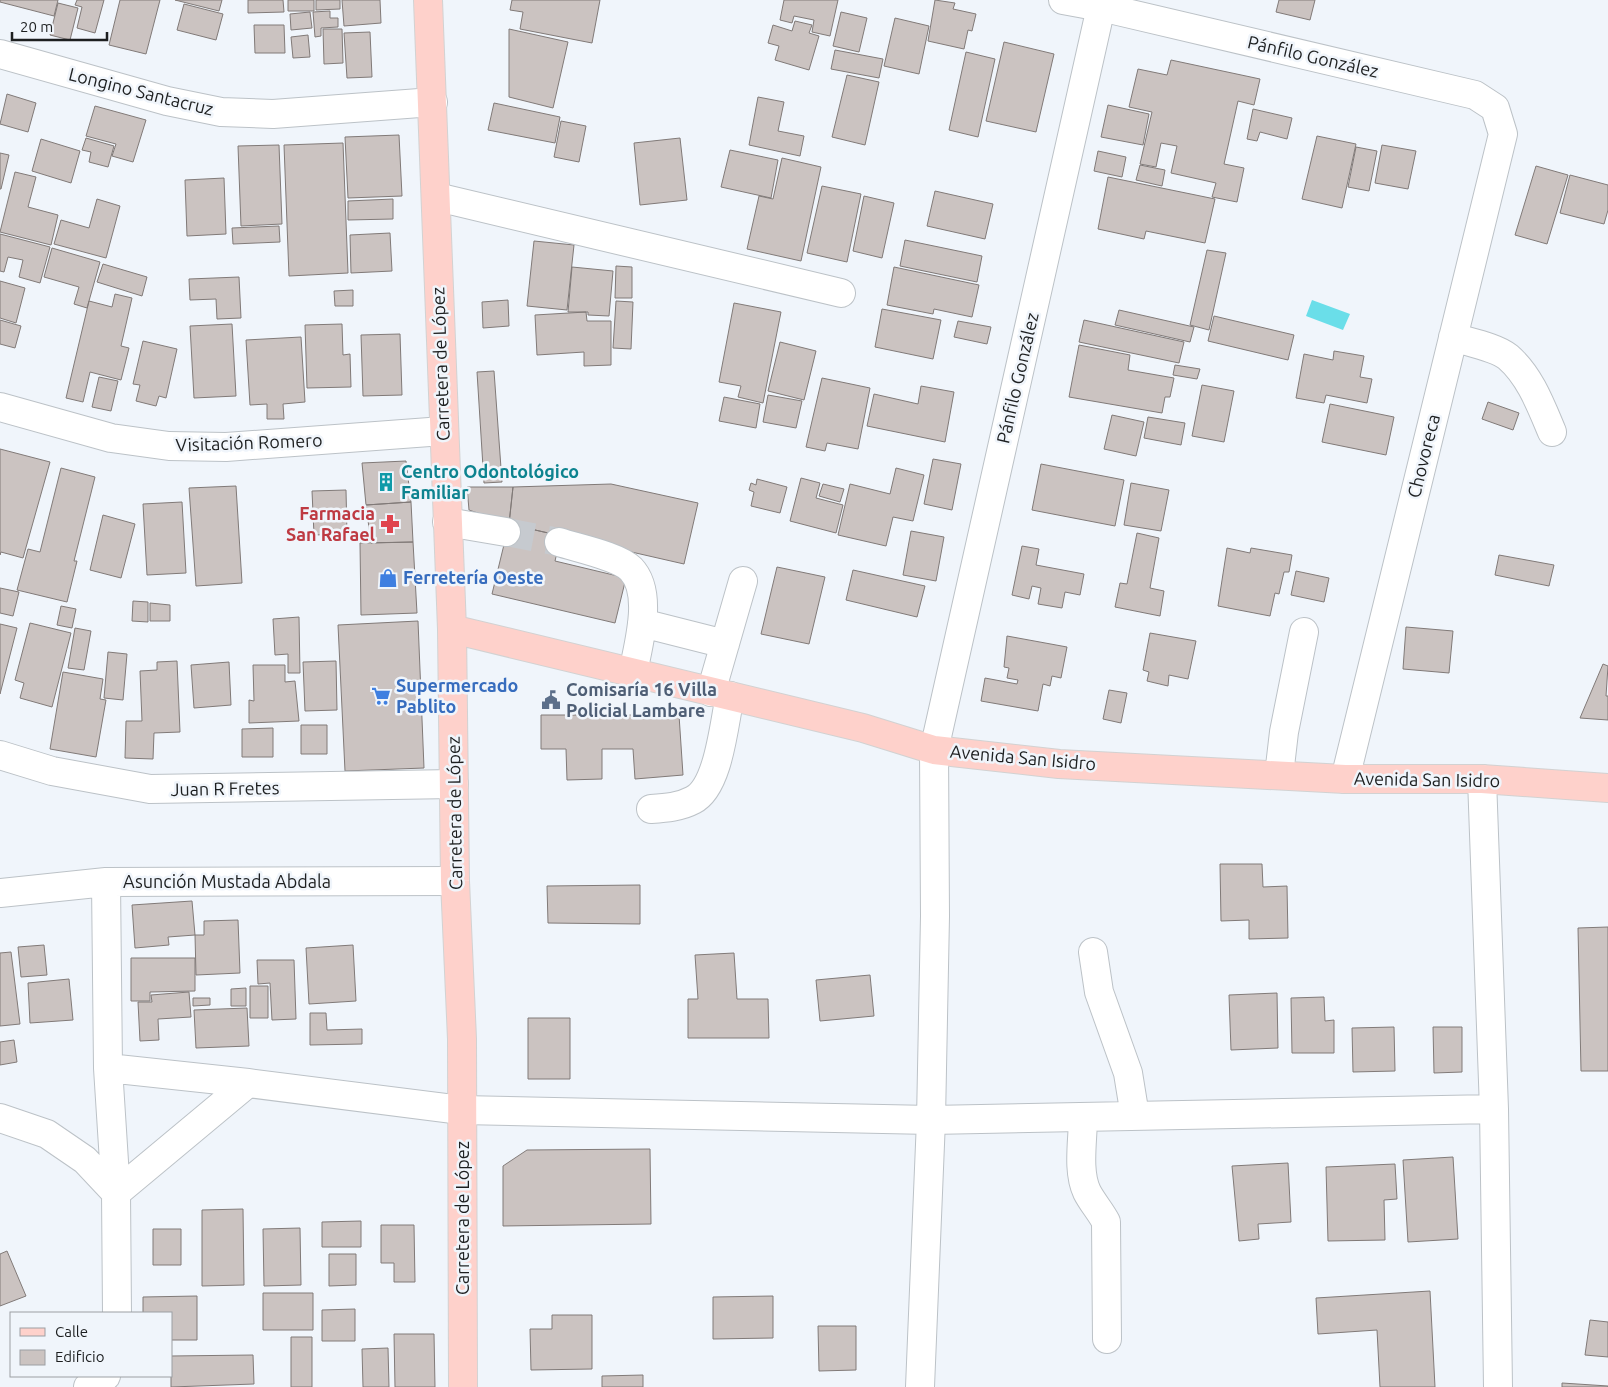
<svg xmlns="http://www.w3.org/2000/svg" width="1608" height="1387" font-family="Ubuntu,sans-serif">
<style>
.water{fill:#6adee9}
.building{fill:#cbc3c1;stroke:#817a78}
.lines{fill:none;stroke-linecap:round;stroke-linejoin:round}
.minor-tunnel{stroke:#c6cacf;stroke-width:28;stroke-dasharray:28 14;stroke-linecap:butt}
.minor-casing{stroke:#bcc2c7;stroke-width:30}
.major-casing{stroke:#d2d2d2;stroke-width:30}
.minor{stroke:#fff;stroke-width:28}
.major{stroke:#fed1cb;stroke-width:28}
.labels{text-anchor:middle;stroke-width:5;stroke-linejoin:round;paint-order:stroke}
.street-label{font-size:18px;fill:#1d1f20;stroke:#f0f5fb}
.culture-label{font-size:18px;font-weight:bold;fill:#0d838f;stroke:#f0f5fb;text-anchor:start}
.health-label{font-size:18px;font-weight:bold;fill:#be3a42;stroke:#f0f5fb;text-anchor:end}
.shop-label{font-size:18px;font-weight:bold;fill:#366cbe;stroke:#f0f5fb;text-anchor:start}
.service-label{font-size:18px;font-weight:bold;fill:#4e5e75;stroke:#f0f5fb;text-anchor:start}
</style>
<rect width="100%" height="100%" fill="#f0f5fb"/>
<path class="water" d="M1312,300L1350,314L1343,330L1306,316Z"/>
<path class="building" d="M0,0H58L54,16L0,2Z
M77,0H104L95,33L77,28L82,7L75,5Z
M120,0H160L146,54L109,45Z
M175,0H222L219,11Z
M248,0H283L284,12L248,13Z
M288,0H314V11H288Z
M316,0H340V9L316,10Z
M342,0H380L381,23L344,26Z
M512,0H600L592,43L520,29L523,12L510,10Z
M784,0H838L830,36L812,32L814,20L794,16L792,23L780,20Z
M935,0L955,3L953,9L976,14L972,31L968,30L964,49L928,41Z
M1279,0H1315L1310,20L1276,12Z
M58,3L78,8L70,40L50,35Z
M184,4L223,14L216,40L177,30Z
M330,11V18H338V27L321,28V36L315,37L313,12Z
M310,12L312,28L291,30L290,14Z
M841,12L867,18L859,52L833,46Z
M895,18L929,26L919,74L884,66Z
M795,21L812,25L809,33L819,36L809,70L775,60L779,46L768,43L773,25L792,31Z
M254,25H284L285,53H255Z
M323,29H342L343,63L324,64Z
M509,29L568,42L553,108L509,97Z
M370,32L372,77L347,78L344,33Z
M308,35L310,57L293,58L291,37Z
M1004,42L1054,54L1036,132L986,121Z
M835,50L883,59L879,78L831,69Z
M966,52L995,59L978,137L949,130Z
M1171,60L1260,79L1254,105L1238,101L1224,164L1244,168L1237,202L1212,197L1216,183L1171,173L1177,146L1161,143L1156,167L1140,164L1152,112L1129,107L1138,69L1167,75Z
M847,75L879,82L865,145L832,137Z
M7,94L36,103L28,132L0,124Z
M758,97L784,102L778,131L804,136L800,156L749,145Z
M494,103L560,117L555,143L488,130Z
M1108,105L1149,114L1143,145L1101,137Z
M95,106L146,120L133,162L112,156L116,144L86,136Z
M1253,109L1292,118L1287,139L1260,132L1257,141L1247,139Z
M561,121L586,126L579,162L554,157Z
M399,135L402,196L348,198L345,137Z
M1317,136L1356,144L1342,208L1302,199Z
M86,138L114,146L108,167L89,162L91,152L82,150Z
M680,138L687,200L640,205L634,143Z
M41,139L80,151L71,183L32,171Z
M343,143L348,273L289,276L284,145Z
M279,145L282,224L241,226L238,146Z
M1382,145L1416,151L1408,189L1375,183Z
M1356,147L1377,151L1369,191L1348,187Z
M730,150L778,160L771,198L721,187Z
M1098,151L1126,157L1122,177L1094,171Z
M0,153L9,155L1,189H0Z
M782,158L821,167L801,261L747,249L759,196L773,199Z
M1140,165L1165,170L1162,186L1136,180Z
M1536,166L1568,175L1547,244L1515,235Z
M15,172L36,177L28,207L58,215L51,245L0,232Z
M1570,175L1608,185V210L1604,224L1560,213Z
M1108,177L1215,199L1205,243L1146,231L1144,239L1098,229Z
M224,178L226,234L187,236L185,180Z
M822,186L861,194L847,262L807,253Z
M935,191L993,204L985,239L927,226Z
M864,196L894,203L882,258L853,251Z
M97,199L120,206L106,258L54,244L61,220L89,228Z
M393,199V219L348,220V201Z
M279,226L280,242L233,244L232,228Z
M390,233L392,271L351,273L350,235Z
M0,234L50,247L40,283L19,277L23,260L8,257L4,272L0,271Z
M905,240L982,256L977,282L900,266Z
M534,241L574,245L567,310L527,306Z
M52,248L100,262L87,308L74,304L79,287L44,277Z
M1207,250L1226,253L1209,330L1190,325Z
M103,264L147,277L142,296L97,282Z
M616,266L632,267V298H615Z
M572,267L613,271L609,316L588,315V312H568Z
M894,267L979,285L972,317L934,309L933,314L887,305Z
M239,277L241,318L217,319L216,299L190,300L189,279Z
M0,281L25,288L16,323L0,318Z
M353,290V306H335L334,291Z
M115,294L132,298L121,346L129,348L121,380L90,372L83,402L66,398L89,301L112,307Z
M508,300L509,326L483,328L482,302Z
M616,301L633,302L631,349L613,348Z
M734,303L781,312L763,403L738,397L741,386L719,382Z
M882,309L941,320L933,359L875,347Z
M1119,310L1194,327L1190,342L1115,325Z
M586,312L587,321H611V365L584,366V352L537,355L535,315Z
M1214,316L1294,335L1288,360L1208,341Z
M0,320L21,326L15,348L0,344Z
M1084,320L1184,342L1179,363L1079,342Z
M958,321L991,327L987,344L954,337Z
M232,324L236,396L194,398L190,326Z
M342,324L343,355L350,354L351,387L307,388L305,325Z
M400,334L402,395L363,396L361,335Z
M301,337L305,402L283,404L284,419H267V404L250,405L246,340Z
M143,341L177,349L166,398L159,396L156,406L136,401L140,385L133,384Z
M780,342L816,351L804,400L768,391Z
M1079,345L1130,355L1128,370L1174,378L1170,397H1165L1162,413L1069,397Z
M1334,351L1364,356L1360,377L1372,379L1367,403L1326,395L1324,403L1296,398L1304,354L1333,360Z
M1175,365L1200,369L1197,379L1173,375Z
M494,371L502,482L484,483L477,372Z
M99,377L118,381L111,411L92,407Z
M822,378L870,388L858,449L827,443L825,451L806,447Z
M1202,385L1234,391L1224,442L1192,436Z
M921,386L954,392L945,442L867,426L874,394L918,404Z
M768,395L802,401L796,428L763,422Z
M724,397L760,404L756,428L719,421Z
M1488,402L1519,413L1513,430L1482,419Z
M1330,404L1394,417L1386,455L1322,442Z
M1112,415L1144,422L1136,456L1104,449Z
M1148,417L1185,423L1181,445L1144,438Z
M0,449L50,462L23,558L1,552L0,555Z
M933,459L961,464L952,510L924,504Z
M406,461L411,502L366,505L362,463Z
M1041,464L1124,480L1115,526L1032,510Z
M61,468L95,477L74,561H77L67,602L17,590L28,549L40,552Z
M896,468L924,475L913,521L893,517L886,546L838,535L850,484L890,494Z
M801,478L820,483L816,498L843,505L836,533L790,521Z
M757,479L787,487L780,513L751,506L754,492L749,490L751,483L756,485Z
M1131,483L1169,490L1161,531L1124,525Z
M611,484L698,503L684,564L509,524L513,487Z
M823,484L844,489L840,502L819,496Z
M236,486L242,583L196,586L189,488Z
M467,487H513L509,524L469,510Z
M346,490L347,534L314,535L312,491Z
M182,502L186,573L147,575L143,504Z
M411,502L413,542L371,543L366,505Z
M103,515L135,524L121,578L90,570Z
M509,524L561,536L555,561L626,578L615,623L492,594Z
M911,531L944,537L936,581L903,575Z
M1137,533L1159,538L1150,588L1164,591L1160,616L1115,607L1120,583L1127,584Z
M413,542L417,613L361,615L360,543Z
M1022,546L1039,549L1036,565L1084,574L1080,595L1065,592L1062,608L1038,604L1041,588L1032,586L1029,599L1012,595Z
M1227,548L1250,553L1251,548L1292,555L1289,572H1284L1279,594L1275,593L1270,616L1218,606Z
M1499,555L1554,565L1549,586L1495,575Z
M777,567L825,577L809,644L761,634Z
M853,570L925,586L917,617L846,600Z
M1296,571L1329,578L1324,602L1291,595Z
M0,588L19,592L13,616L0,613Z
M133,601L148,602V622L132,621Z
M150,603L170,605V621H150Z
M61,606L76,609L72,628L57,625Z
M299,617L300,673H288V654L275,655L273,619Z
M418,621L424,768L345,771L338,625Z
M30,623L71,633L52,707L20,698L24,683L15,680Z
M0,624L17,628L0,694Z
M1406,627L1453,631L1449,673L1403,669Z
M75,628L91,631L84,670L68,668Z
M1150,633L1196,641L1188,679L1169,675L1168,686L1147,681L1149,672L1143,670Z
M1007,636L1067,647L1061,678L1052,676L1050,686L1043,684L1038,711L981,701L985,678L1017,684L1018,680L1007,678L1009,668L1004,667Z
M108,652L127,654L123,700L104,698Z
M177,661L180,732L154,733L153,759L125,758L126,721H142L140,671L157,670V662Z
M336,661L337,710L305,711L303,662Z
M229,662L231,705L194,708L191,665Z
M1603,664L1608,666L1606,696H1608V720L1580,718Z
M253,665H285V682L295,681L299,721L249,723V700L254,701Z
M63,672L103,679L100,699L106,700L96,757L50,749Z
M1109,690L1127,693L1121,723L1103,719Z
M541,715H679L683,775L635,779L633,749H602V779L567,780L566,749H541Z
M301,725H327V754H301Z
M273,728V757H242V729Z
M1220,864H1262L1263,887L1287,886L1288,938L1249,939V920L1221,921Z
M640,885V924L548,923L547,886Z
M192,901L195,935L168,937L169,945L135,948L132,905Z
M238,920L240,973L196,975L195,935H204V921Z
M1608,927V1071H1581L1578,928Z
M44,945L47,975L21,977L18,947Z
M353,945L356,1001L309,1004L306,948Z
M11,952L20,1024L0,1026V953Z
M734,953L737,999H768L769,1038H688V999H698L695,955Z
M131,958H195V991L150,992V1001H131Z
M257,960H294L296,1019L272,1020L270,983L258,984Z
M870,975L874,1016L820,1021L816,980Z
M69,979L73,1020L30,1023L28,983Z
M250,986H268V1018H250Z
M246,988V1006H231V989Z
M189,992L191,1017L158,1019L159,1040L140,1041L138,1002H152L151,995Z
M1277,993L1278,1048L1231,1050L1229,995Z
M1324,997L1325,1021L1334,1020V1053H1292L1291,998Z
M193,998H210V1005L193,1006Z
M247,1008L249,1046L196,1048L194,1010Z
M310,1013H326L327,1030L362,1029V1044L310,1045Z
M528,1018H570V1079H528Z
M1394,1027L1395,1071L1353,1072L1352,1028Z
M1433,1027H1462V1072L1434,1073Z
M14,1040L17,1062L0,1065V1042Z
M650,1149L651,1224L503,1226V1166L527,1150Z
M1453,1157L1458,1239L1408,1242L1403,1160Z
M1288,1163L1291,1222L1258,1224L1259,1239L1239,1241L1232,1166Z
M1395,1164L1397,1199L1384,1200L1385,1240L1328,1241L1326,1167Z
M243,1209L244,1285L202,1286V1210Z
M361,1221V1247H322V1222Z
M381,1225H414L415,1282H394V1263H381Z
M300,1228L301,1285L264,1286L263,1229Z
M153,1229H181V1265H153Z
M7,1251L26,1296L0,1306V1254Z
M329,1254H356V1285L329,1286Z
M1430,1291L1435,1387H1380L1377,1330L1318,1334L1316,1298Z
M263,1293H313V1330H263Z
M197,1296V1340H171V1313H143V1297Z
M773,1296V1338L713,1339V1297Z
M355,1309V1341H322V1310Z
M552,1315H592V1369L531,1370L530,1329H552Z
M1590,1320L1608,1322V1357L1585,1355Z
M818,1326H856V1370L819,1371Z
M394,1334H434L435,1387H395Z
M291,1337H312V1387H291Z
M388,1348L389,1387H363L362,1349Z
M253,1355L254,1384L171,1387V1356Z
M643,1375V1387H602V1376Z
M1562,1383L1608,1386V1387H1562Z"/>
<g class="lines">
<path class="minor-tunnel" d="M506,532L559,542"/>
<g class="minor-casing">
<path id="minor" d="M1101,7L1475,95L1495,108L1503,134L1345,779
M0,54L167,101L221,112L273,114L433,102
M437,197L841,293
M1453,337C1468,342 1496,347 1508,357C1530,376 1541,406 1552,432
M0,407L111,438L169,446L226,447L443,431
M447,522L506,532
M559,542C577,548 618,556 631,569C654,593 638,645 633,673
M642,623L725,644
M711,692L743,581
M0,755L52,771L150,789L454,784
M1279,775L1284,732L1304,632
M1482,779L1494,1109L1498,1387
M651,809C666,808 680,807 693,800C719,787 724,723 730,696
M106,882L108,1068L116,1193L117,1313
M0,893L106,882L455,881
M1093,952L1099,992L1128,1073L1135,1116
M108,1068L248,1083L461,1110L931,1120L1494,1109
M1083,1117C1083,1140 1077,1171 1087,1192C1092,1202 1101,1212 1106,1222L1107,1339
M0,1118L47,1134L85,1160L116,1193L248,1083
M88,1387L106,1376
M920,1387L931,1120L935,916L934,750L1101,7L1063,0"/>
</g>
<g class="major-casing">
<path id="major" d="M428,0L452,629L455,881L462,1039L463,1387
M452,629L863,728L934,750L1059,764L1345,779H1482L1608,788"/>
</g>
<use href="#minor" class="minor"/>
<use href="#major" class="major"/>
</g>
<defs>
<g id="building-bare" transform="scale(1.5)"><path d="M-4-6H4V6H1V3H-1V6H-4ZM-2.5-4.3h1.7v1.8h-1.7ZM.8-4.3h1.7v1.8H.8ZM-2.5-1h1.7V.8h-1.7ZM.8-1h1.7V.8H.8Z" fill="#0f9aa8" stroke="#f0f5fb" stroke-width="2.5" paint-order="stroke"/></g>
<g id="pharmacy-bare" transform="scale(1.5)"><path d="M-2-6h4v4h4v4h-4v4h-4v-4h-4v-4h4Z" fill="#e0444e" stroke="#f0f5fb" stroke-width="2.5" paint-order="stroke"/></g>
<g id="shop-bare" transform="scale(1.5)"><path d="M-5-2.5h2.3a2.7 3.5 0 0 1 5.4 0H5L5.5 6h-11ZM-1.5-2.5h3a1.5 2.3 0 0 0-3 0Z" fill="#3f7fe0" stroke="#f0f5fb" stroke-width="2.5" paint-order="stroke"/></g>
<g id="supermarket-bare" transform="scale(1.5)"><path d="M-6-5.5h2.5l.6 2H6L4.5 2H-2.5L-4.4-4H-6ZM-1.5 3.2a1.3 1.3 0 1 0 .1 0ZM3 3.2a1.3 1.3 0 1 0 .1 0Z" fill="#3f7fe0" stroke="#f0f5fb" stroke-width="2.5" paint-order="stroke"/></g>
<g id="civic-bare" transform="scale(1.5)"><path d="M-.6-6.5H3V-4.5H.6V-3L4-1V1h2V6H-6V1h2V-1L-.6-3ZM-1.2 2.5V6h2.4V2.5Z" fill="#5c6f8a" stroke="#f0f5fb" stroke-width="2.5" paint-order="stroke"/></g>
</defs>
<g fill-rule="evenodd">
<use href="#building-bare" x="386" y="482"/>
<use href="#pharmacy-bare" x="390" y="524"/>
<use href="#shop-bare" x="388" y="578"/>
<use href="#supermarket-bare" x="381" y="696"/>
<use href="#civic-bare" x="551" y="700"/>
</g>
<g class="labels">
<g class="street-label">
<text transform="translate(1313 57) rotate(13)" y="6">Pánfilo González</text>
<text transform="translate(141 92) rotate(14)" y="6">Longino Santacruz</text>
<text transform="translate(441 364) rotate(-92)" y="6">Carretera de López</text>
<text transform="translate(1018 378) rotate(-77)" y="6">Pánfilo González</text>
<text transform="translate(249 443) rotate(-2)" y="6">Visitación Romero</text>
<text transform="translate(1424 456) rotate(-76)" y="6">Chovoreca</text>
<text transform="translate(1023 758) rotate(5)" y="6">Avenida San Isidro</text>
<text transform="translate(1427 780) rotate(1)" y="6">Avenida San Isidro</text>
<text transform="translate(225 789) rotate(-1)" y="6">Juan R Fretes</text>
<text transform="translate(455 813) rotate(-91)" y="6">Carretera de López</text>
<text x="227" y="888">Asunción Mustada Abdala</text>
<text transform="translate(463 1218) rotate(-90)" y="6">Carretera de López</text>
</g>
<g class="culture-label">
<text x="401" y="478">Centro Odontológico<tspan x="401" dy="21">Familiar</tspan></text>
</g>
<g class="health-label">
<text x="375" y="520">Farmacia<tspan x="375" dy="21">San Rafael</tspan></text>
</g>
<g class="shop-label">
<text x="403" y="584">Ferretería Oeste</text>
<text x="396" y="692">Supermercado<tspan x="396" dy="21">Pablito</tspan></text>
</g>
<g class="service-label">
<text x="566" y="696">Comisaría 16 Villa<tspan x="566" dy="21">Policial Lambare</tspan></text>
</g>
</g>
<rect x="10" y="1312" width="162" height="65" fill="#f0f5fb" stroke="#9c9fa3"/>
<rect x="20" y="1328" width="25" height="8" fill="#fed1cb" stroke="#9c9fa3"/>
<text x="55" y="1337" font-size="15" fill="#1d1f20">Calle</text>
<rect x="20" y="1350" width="25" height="15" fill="#cbc3c1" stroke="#9c9fa3"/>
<text x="55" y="1362" font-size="15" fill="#1d1f20">Edificio</text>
<path d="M12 32v8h95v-8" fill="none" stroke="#1d1f20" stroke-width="2.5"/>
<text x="20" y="32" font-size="15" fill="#1d1f20" stroke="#f0f5fb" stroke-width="4" paint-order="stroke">20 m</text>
</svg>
